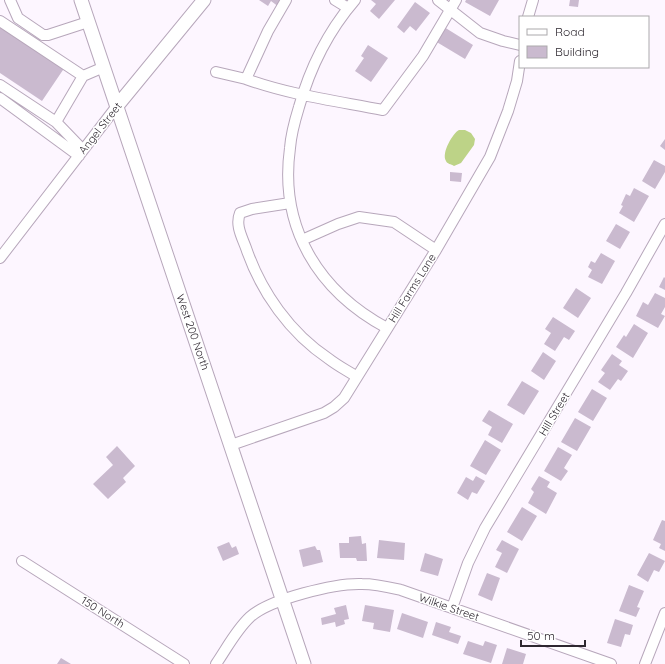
<svg xmlns="http://www.w3.org/2000/svg" width="665" height="664" font-family="Quicksand,sans-serif">
<style>
.green{fill:#bdd387}
.building{fill:#cabacf}
.lines{fill:none;stroke-linecap:round;stroke-linejoin:round}
.minor-casing{stroke:#b7a7bb;stroke-width:12}
.major-casing{stroke:#b7a7bb;stroke-width:15}
.minor{stroke:#fff;stroke-width:10}
.major{stroke:#fff;stroke-width:13}
.labels{text-anchor:middle;stroke-width:3;stroke-linejoin:round;paint-order:stroke}
.street-label{font-size:11px;fill:#2e2830;stroke:#fff}
</style>
<rect width="100%" height="100%" fill="#fdf6ff"/>
<path class="green" d="M459,130H465L471,133L475,139L474,145L461,163L454,166C451,164 447,164 446,161C441,153 453,133 459,130Z"/>
<path class="building" d="M259,0H283L279,7L271,1L268,6Z
M371,0H395L379,19L370,11L376,4Z
M466,0H499L490,16L465,2Z
M570,0H579L578,7L569,6Z
M415,2L430,13L416,31L410,26L404,33L397,27Z
M0,23L65,67L42,101L0,73Z
M444,27L473,45L465,59L435,41Z
M368,45L388,58L371,82L355,71L364,58L361,56Z
M665,139V150L660,146Z
M654,160L665,166V172L655,189L642,181Z
M450,172L462,173L461,182L450,181Z
M634,188L649,196L634,222L619,213L623,206L621,205L626,194L630,196Z
M616,224L630,232L620,249L606,241Z
M601,253L615,261L602,284L588,277L592,270L588,267L591,261L595,263Z
M664,277L665,278V290L659,287Z
M576,288L591,298L578,318L563,308Z
M655,293L665,298V307L661,314L665,316L658,328L636,316L643,302L648,305Z
M553,317L575,331L569,340L564,337L555,351L544,344L551,333L545,329Z
M634,324L648,333L633,358L616,347L624,335L626,337Z
M543,352L556,361L544,380L531,371Z
M612,354L622,361L619,365L628,371L621,381L618,379L610,390L598,382L605,373L601,370Z
M522,381L539,391L524,415L507,405Z
M592,389L607,398L593,421L578,412Z
M489,410L513,424L502,443L488,435L492,427L482,421Z
M575,418L591,427L577,451L561,442Z
M485,440L501,450L486,475L470,466Z
M117,446L135,466L123,478L126,482L108,499L93,484L113,465L106,457Z
M558,447L572,455L564,468L568,471L561,481L544,471Z
M476,476L485,481L477,494L472,492L468,500L457,493L466,477L473,481Z
M539,476L550,482L547,487L557,493L546,514L528,503L534,492L531,489Z
M522,507L537,516L522,541L507,532Z
M662,520L665,521V551L659,548L661,544L653,540Z
M361,536L362,544L366,543L367,561H357L356,558H340L339,543H349V537Z
M379,540L405,543L404,560L377,558Z
M502,540L519,549L507,573L495,567L502,553L496,550Z
M229,542L232,548L236,546L239,554L223,561L217,547Z
M315,546L317,550H320L323,562L303,567L299,550Z
M425,553L443,559L438,576L420,571Z
M649,553L665,561L659,572L654,570L648,582L637,575Z
M487,573L500,578L492,601L478,595Z
M629,585L644,591L637,607L640,608L636,617L619,611Z
M346,605L349,619L344,620L345,624L336,627L335,622L322,625L321,618L336,614L334,608Z
M365,605L394,610L390,632L373,629L374,623L362,621Z
M402,613L428,622L423,638L397,629Z
M615,619L633,625L630,635L625,634L621,647L607,643Z
M436,622L451,627L449,632L461,636L458,644L432,635Z
M468,641L483,646L485,641L497,645L491,663L463,654Z
M507,648L526,654L523,664H502Z
M61,658L71,664H57Z"/>
<g class="lines">
<g class="minor-casing">
<path id="minor" d="M10,0L18,18L43,35H48L88,22
M286,0L268,31L246,79C290,95 337,101 383,110L423,56L456,0
M335,0L348,8
M355,0C329,30 310,68 299,107C295,120 291,134 290,148C279,227 318,291 387,328
M438,0L480,33L503,41L520,45
M528,17L533,0
M0,21L83,76
M216,72L246,79
M0,85L56,122L83,76L104,67
M0,98L79,156
M56,122L83,150
M290,203L252,209L240,213C235,225 242,237 246,248C261,292 290,333 329,359C338,366 348,371 357,377
M302,240L338,224L359,217L394,222L436,250
M0,258L117,106
M231,445L324,413L334,407L344,398L436,250L490,157L508,111L517,81L520,61
M22,561L184,664
M452,608L468,563L485,528L626,293L665,224
M216,664C227,648 236,630 250,617C270,599 335,583 362,584C376,584 388,587 401,590L611,664
M645,664L665,613"/>
</g>
<g class="major-casing">
<path id="major" d="M81,0L304,664
M117,106L204,0"/>
</g>
<use href="#minor" class="minor"/>
<use href="#major" class="major"/>
</g>
<g class="labels">
<g class="street-label">
<text transform="translate(100 128) rotate(-52)" y="4">Angel Street</text>
<text transform="translate(412 288) rotate(-58)" y="4">Hill Farms Lane</text>
<text transform="translate(193 332) rotate(71)" y="4">West 200 North</text>
<text transform="translate(554 414) rotate(-59)" y="4">Hill Street</text>
<text transform="translate(449 607) rotate(19)" y="4">Wilkie Street</text>
<text transform="translate(103 612) rotate(32)" y="4">150 North</text>
</g>
</g>
<rect x="519" y="16" width="130" height="52" fill="#ffffff" stroke="#aba9ac"/>
<rect x="527" y="29" width="20" height="6" fill="#ffffff" stroke="#aba9ac"/>
<text x="555" y="36" font-size="12" fill="#2e2830">Road</text>
<rect x="527" y="46" width="20" height="12" fill="#cabacf" stroke="#aba9ac"/>
<text x="555" y="56" font-size="12" fill="#2e2830">Building</text>
<path d="M521 640v6h64v-6" fill="none" stroke="#2e2830" stroke-width="2"/>
<text x="527" y="640" font-size="12" fill="#2e2830" stroke="#ffffff" stroke-width="3" paint-order="stroke">50 m</text>
</svg>
